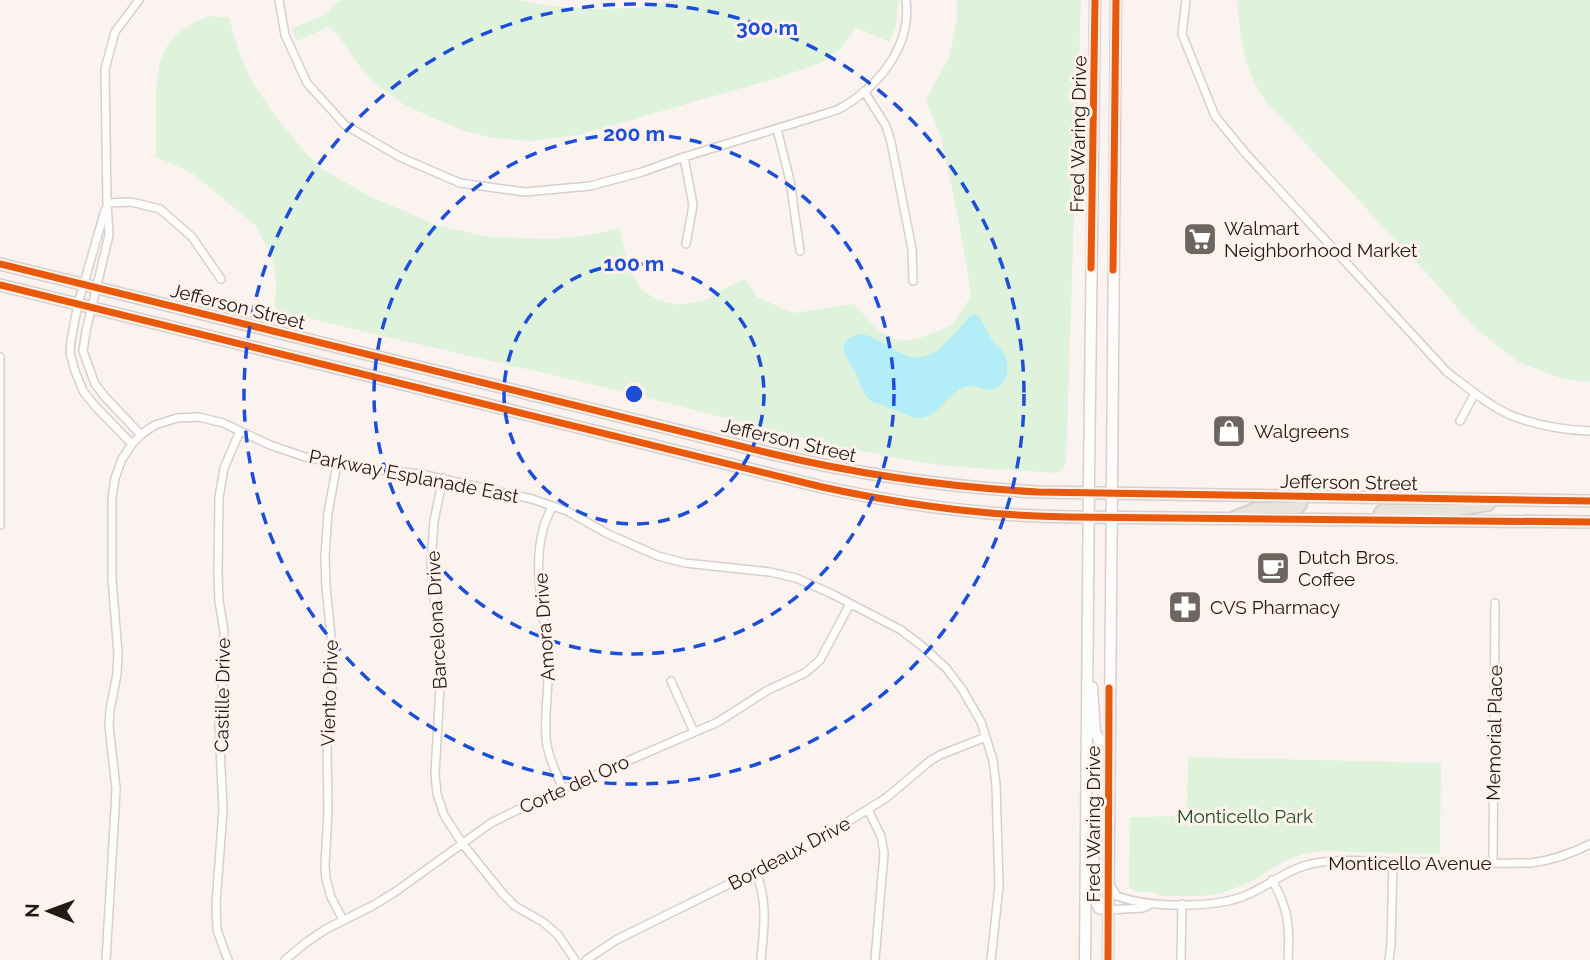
<svg xmlns="http://www.w3.org/2000/svg" width="1590" height="960" font-family="Raleway,sans-serif">
<style>
.green{fill:#def2dc}
.water{fill:#b3edf8}
.lines{fill:none;stroke-linecap:round;stroke-linejoin:round}
.street-casing{stroke:#d8cfca;stroke-width:10}
.secondary-casing{stroke:#d8cfca;stroke-width:13}
.primary-casing{stroke:#d6d1cf;stroke-width:14}
.street{stroke:#fefdfd;stroke-width:7}
.secondary{stroke:#fefdfd;stroke-width:10}
.primary{stroke:#e7e4dc;stroke-width:10}
.cycleway-casing{stroke:#fff2ec;stroke-width:11}
.cycleway{stroke:#e8590c;stroke-width:7}
.ring{fill:none;stroke:#1d4ed8;stroke-width:3.5;stroke-dasharray:12 9}
.labels{text-anchor:middle;stroke-width:6;stroke-linejoin:round;paint-order:stroke}
.street-label{font-size:19px;fill:#231813;stroke:#fff2ec}
.poi-label{font-size:19px;fill:#231813;stroke:#fff2ec;text-anchor:start}
.park-label{font-size:19px;fill:#1b5428;stroke:#fff2ec}
.centre{fill:#1d4ed8;stroke:#fff2ec;stroke-width:3.5}
.ring-label{font-size:21px;text-anchor:middle;font-weight:bold;fill:#1d4ed8;stroke:#fff2ec;stroke-width:6;stroke-linejoin:round;paint-order:stroke}
</style>
<rect width="100%" height="100%" fill="#fbf3f0"/>
<path class="green" d="M342,0H517L550,6L597,9L638,8L674,0H899L896,25L890,42L856,28L841,48L821,63L774,79L578,135L529,141L493,138L464,131L406,106L377,85L357,63L338,35L328,27L297,41L292,28L326,15L334,5Z
M957,0H1081L1066,464L1058,473C1014,470 970,469 926,463C832,448 740,421 647,398C523,367 399,341 275,310L276,279L272,256L255,225L192,173L156,157V90L160,61L167,46L178,33L194,22L209,16L229,18L238,49L251,80L274,114L303,150L322,169L369,196L439,226L490,237L551,239L591,235L619,228L630,271L642,290L657,300L679,305L705,300L726,288L745,279L757,297L793,313L854,304L880,332L899,341L917,339L951,326L970,298V288L958,217L941,138L926,99L949,58L957,21Z
M1237,0H1590V382L1563,379L1518,362L1474,327L1433,280L1266,101C1262,95 1257,89 1254,82C1242,57 1239,27 1237,0Z
M1188,757L1441,763L1440,854L1321,851L1303,854L1284,861L1251,882L1222,893L1202,896H1160L1152,892H1137L1129,887L1130,817L1187,816Z"/>
<path class="water" d="M975,314L979,316C984,324 987,333 992,340C995,345 1000,347 1003,352C1011,364 1009,384 994,389C985,392 976,384 967,386C949,390 937,420 918,418C907,417 886,405 872,402C861,393 861,383 855,372C850,363 845,357 843,346C865,309 898,372 931,354C943,348 961,327 970,316Z"/>
<g class="lines">
<g class="street-casing">
<path id="street" d="M139,0L115,32L105,69L107,203L109,235L86,331L83,351L95,384L105,397L141,435
M279,0L285,35L307,83L345,125L400,157L460,183L525,192L590,186L642,172L684,157L837,110C877,89 912,47 906,0
M1186,0L1182,34L1215,116L1246,154L1447,372C1467,387 1488,405 1510,415C1535,425 1563,430 1590,431
M864,91L886,126L891,142L912,249L913,281
M777,129L790,181L800,251
M684,157L693,205L686,244
M107,203L131,202L160,209L192,237L221,279
M105,210L78,304L71,340L70,353L75,371L83,391L95,406L132,444
M0,357V525
M1460,421L1475,393
M337,464L328,513L325,556L326,587L333,656V678L327,745L328,811L325,865L326,879L331,897L343,920
M443,478L434,521L431,565L441,670L435,774L437,794L444,815L462,843L503,894L515,906L543,922L558,935L575,960
M552,506C550,512 546,519 544,526C531,569 545,612 548,656C550,683 544,710 546,737C547,755 556,772 563,789
M671,681L694,732
M868,810L881,836L884,853L875,960
M1493,863L1495,603
M756,872C768,904 764,926 761,960
M1272,880C1289,909 1290,928 1288,960
M1110,885L1117,896C1149,908 1217,909 1249,894C1271,884 1291,867 1316,863C1341,859 1367,861 1391,862C1438,862 1485,864 1531,863C1552,860 1571,854 1590,844
M1108,910L1143,908L1151,904
M106,960L115,809L116,788L109,726L110,710L117,674L118,653L112,579V498L115,478L122,459L132,444L143,433L155,425L177,418L199,417L223,423L270,445L305,457L360,468L421,474L532,499L567,511L608,534L658,556L685,563L770,572L796,578L830,593L901,630L923,647L946,668L962,689L981,722L993,760L996,785L999,886L991,960
M228,960L217,930L216,904L223,810L219,726L224,664V631L219,601L218,573L219,497L224,468L240,431
M285,960L304,944L326,929L374,905L395,892L491,823L535,801L718,722L768,690L805,673L820,660L850,604
M586,960L616,940L820,839L886,798L930,761L940,755L986,737
M1181,960L1182,904
M1389,960L1391,944L1393,862"/>
</g>
<g class="secondary-casing">
<path id="secondary" d="M1092,687L1095,732L1099,740L1109,742
M1089,836L1093,850L1094,894L1095,900L1099,908L1108,910
M1085,960L1089,474L1095,0
M1108,960L1116,0"/>
</g>
<g class="primary-casing">
<path id="primary" d="M0,264L773,454C861,475 948,487 1038,492L1590,501
M0,285L822,487C905,505 984,516 1069,517L1590,522
M1234,517L1256,508H1298L1301,505L1300,497
M1378,520L1380,512L1383,510H1456L1489,505"/>
</g>
<use href="#street" class="street"/>
<use href="#secondary" class="secondary"/>
<use href="#primary" class="primary"/>
<g class="cycleway-casing">
<path id="cycleway" d="M0,264L773,454C861,475 948,487 1038,492L1590,501
M1091,268L1095,0
M1113,270L1116,0
M0,285L822,487C905,505 984,516 1069,517L1590,522
M1108,960L1109,688"/>
</g>
<use href="#cycleway" class="cycleway"/>
</g>
<g class="ring">
<circle cx="634" cy="394" r="130"/>
<circle cx="634" cy="394" r="260"/>
<circle cx="634" cy="394" r="390"/>
</g>
<defs>
<g id="supermarket-square" transform="scale(1.75)"><rect x="-9" y="-9" width="18" height="18" rx="4" fill="#6f6560" stroke="#fff2ec"/><path d="M-6-5.5h2.5l.6 2H6L4.5 2H-2.5L-4.4-4H-6ZM-1.5 3.2a1.3 1.3 0 1 0 .1 0ZM3 3.2a1.3 1.3 0 1 0 .1 0Z" fill="#fff"/></g>
<g id="shop-square" transform="scale(1.75)"><rect x="-9" y="-9" width="18" height="18" rx="4" fill="#6f6560" stroke="#fff2ec"/><path d="M-5-2.5h2.3a2.7 3.5 0 0 1 5.4 0H5L5.5 6h-11ZM-1.5-2.5h3a1.5 2.3 0 0 0-3 0Z" fill="#fff"/></g>
<g id="cafe-square" transform="scale(1.75)"><rect x="-9" y="-9" width="18" height="18" rx="4" fill="#6f6560" stroke="#fff2ec"/><path d="M-5.5-4.5H6V0H3Q3 3.5 0 3.5H-2.5Q-5.5 3.5-5.5 0ZM3-3.2v2h1.7v-2ZM-6 4.5H4V6H-6Z" fill="#fff"/></g>
<g id="pharmacy-square" transform="scale(1.75)"><rect x="-9" y="-9" width="18" height="18" rx="4" fill="#6f6560" stroke="#fff2ec"/><path d="M-2-6h4v4h4v4h-4v4h-4v-4h-4v-4h4Z" fill="#fff"/></g>
</defs>
<g fill-rule="evenodd">
<use href="#supermarket-square" x="1200" y="239"/>
<use href="#shop-square" x="1229" y="431"/>
<use href="#cafe-square" x="1273" y="568"/>
<use href="#pharmacy-square" x="1185" y="607"/>
</g>
<g class="labels">
<g class="street-label">
<text transform="translate(1078 134) rotate(-89)" y="7">Fred Waring Drive</text>
<text transform="translate(238 306) rotate(14)" y="7">Jefferson Street</text>
<text transform="translate(789 440) rotate(13)" y="7">Jefferson Street</text>
<text transform="translate(414 476) rotate(11)" y="7">Parkway Esplanade East</text>
<text transform="translate(1349 482) rotate(1)" y="7">Jefferson Street</text>
<text transform="translate(436 620) rotate(-93)" y="7">Barcelona Drive</text>
<text transform="translate(544 627) rotate(-94)" y="7">Amora Drive</text>
<text transform="translate(329 693) rotate(-88)" y="7">Viento Drive</text>
<text transform="translate(222 695) rotate(-89)" y="7">Castille Drive</text>
<text transform="translate(1494 733) rotate(-89)" y="7">Memorial Place</text>
<text transform="translate(574 784) rotate(-24)" y="7">Corte del Oro</text>
<text transform="translate(1093 824) rotate(-90)" y="7">Fred Waring Drive</text>
<text transform="translate(789 853) rotate(-28)" y="7">Bordeaux Drive</text>
<text x="1410" y="870">Monticello Avenue</text>
</g>
<g class="poi-label">
<text x="1224" y="235">Walmart<tspan x="1224" dy="22">Neighborhood Market</tspan></text>
<text x="1254" y="438">Walgreens</text>
<text x="1298" y="564">Dutch Bros.<tspan x="1298" dy="22">Coffee</tspan></text>
<text x="1210" y="614">CVS Pharmacy</text>
</g>
<g class="park-label">
<text x="1245" y="823">Monticello Park</text>
</g>
</g>
<circle cx="634" cy="394" r="10" class="centre"/>
<g class="ring-label">
<text x="767" y="35">300 m</text>
<text x="634" y="141">200 m</text>
<text x="634" y="271">100 m</text>
</g>
<g transform="translate(49 911) rotate(271)" stroke="#fff2ec" stroke-width="5" paint-order="stroke">
<path d="M0-5L12 26L0 18L-12 26Z" fill="#231813"/>
<text y="-10" font-size="19" font-weight="bold" text-anchor="middle" fill="#231813">N</text>
</g>
</svg>
